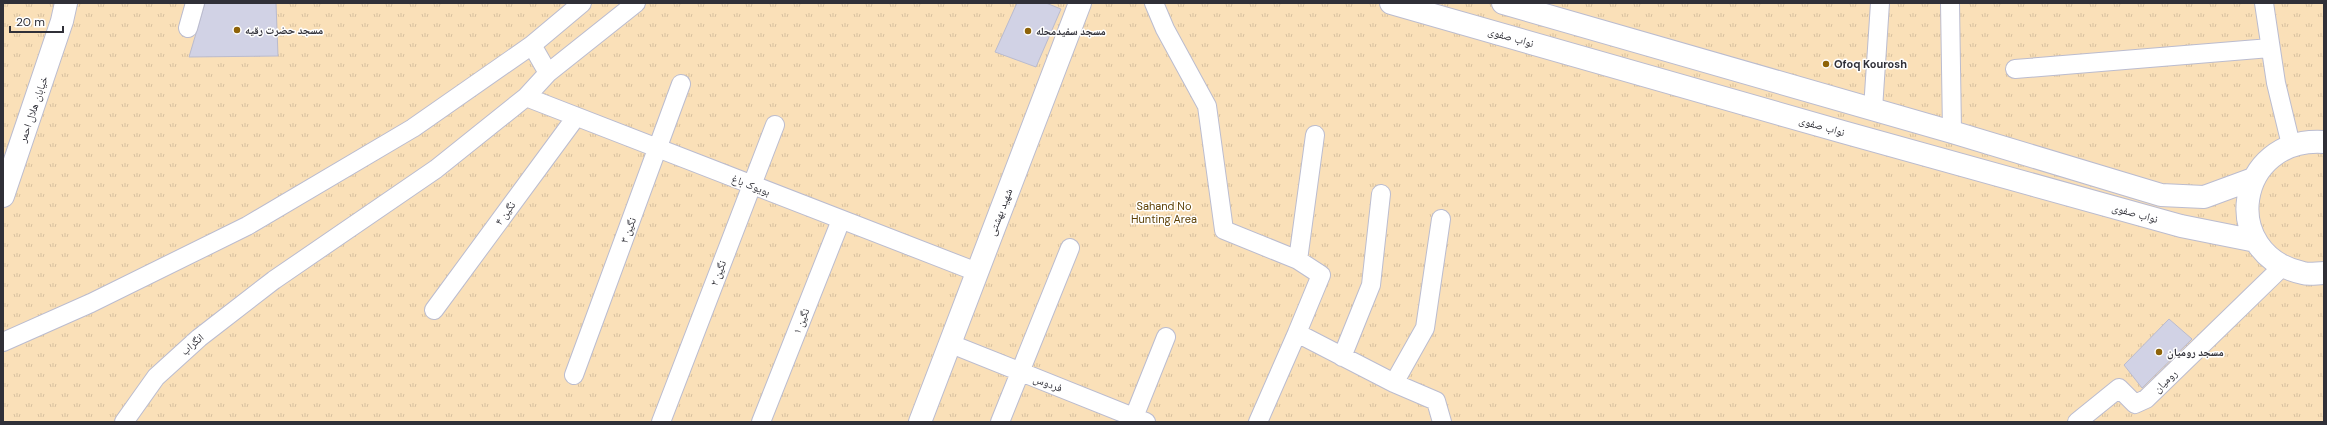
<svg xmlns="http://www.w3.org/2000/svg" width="2327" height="425" font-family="'DM Sans','Noto Naskh Arabic',sans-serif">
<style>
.park{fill:url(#park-tufts)}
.building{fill:#d1d2e5;stroke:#babbce}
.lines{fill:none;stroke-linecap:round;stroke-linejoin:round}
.minor-casing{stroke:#bbbccf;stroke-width:20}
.tertiary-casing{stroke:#bbbccf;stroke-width:24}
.minor{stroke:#fff;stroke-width:18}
.tertiary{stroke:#fff;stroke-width:22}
.poi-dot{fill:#8e6308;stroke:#fff;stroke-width:1.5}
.labels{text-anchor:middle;stroke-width:3;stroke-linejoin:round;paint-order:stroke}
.poi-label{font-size:11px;font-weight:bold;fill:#303038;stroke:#fff;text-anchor:start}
.street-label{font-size:11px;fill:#303038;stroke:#fff}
.park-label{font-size:11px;fill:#5d4004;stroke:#fff}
</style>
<defs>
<pattern id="park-tufts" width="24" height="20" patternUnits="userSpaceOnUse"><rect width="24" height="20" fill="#fae0b8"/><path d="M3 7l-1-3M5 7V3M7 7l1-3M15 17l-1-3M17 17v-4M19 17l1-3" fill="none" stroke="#d7c09f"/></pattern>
</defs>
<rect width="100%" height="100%" fill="#eff0fc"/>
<path class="park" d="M3,3H2324V422H3Z"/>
<path class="building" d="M205,3H276L278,56L189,57Z
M1017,3H1046L1061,9L1036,67L995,52Z
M2169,319L2192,339L2142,388L2124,365Z"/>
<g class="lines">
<g class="minor-casing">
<path id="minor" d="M1154,3L1165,29L1207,106L1224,230L1298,260L1321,275L1297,333
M1950,3L1952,132
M2264,3L2276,83L2291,145
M188,28L195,3
M532,45L548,73
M2015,69L2270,48
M526,97L977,272
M1873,109L1880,3
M1298,260L1315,135
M434,310L576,117
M3,342L91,303L247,226L413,128L532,45L582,3
M951,344L1146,422
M1342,357L1371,285L1381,194
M574,375L681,84
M1394,383L1425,328L1441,219
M124,422L156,377L199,338L274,280L436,169L526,97L548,73L636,3
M661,422L775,125
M761,422L841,220
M1000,422L1070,248
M1132,422L1166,337
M1258,422L1297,333L1394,383L1436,401L1442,422
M2077,422L2119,388L2135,404L2146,399L2282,267"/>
</g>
<g class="tertiary-casing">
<path id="tertiary" d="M1391,3L1843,132L2181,226L2256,241
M1503,3L1952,132L2161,195L2204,197L2253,179
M2324,142C2235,136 2218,255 2303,273C2309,275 2317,273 2324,273
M3,196L62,21L66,3
M920,422L1080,3"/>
</g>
<use href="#minor" class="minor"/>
<use href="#tertiary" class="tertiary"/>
</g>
<g class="poi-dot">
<circle cx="237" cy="30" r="4"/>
<circle cx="1028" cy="31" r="4"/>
<circle cx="1826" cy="64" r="4"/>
<circle cx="2159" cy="352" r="4"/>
</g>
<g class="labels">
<g class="poi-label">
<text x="245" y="34">مسجد حضرت رقیه</text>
<text x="1036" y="35">مسجد سفیدمحله</text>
<text x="1834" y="68">Ofoq Kourosh</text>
<text x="2167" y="356">مسجد رومیان</text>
</g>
<g class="street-label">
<text transform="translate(1511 37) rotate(16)" y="4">نواب صفوی</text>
<text transform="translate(33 109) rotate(-71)" y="4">خیابان هلال احمر</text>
<text transform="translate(1822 126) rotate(16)" y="4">نواب صفوی</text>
<text transform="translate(751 185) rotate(21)" y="4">بویوک باغ</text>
<text transform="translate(1000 212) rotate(-69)" y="4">شهید بهشتی</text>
<text transform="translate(505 213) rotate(-54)" y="4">نگین ۴</text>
<text transform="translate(2135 213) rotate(15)" y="4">نواب صفوی</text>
<text transform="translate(628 230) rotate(-69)" y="4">نگین ۳</text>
<text transform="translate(718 273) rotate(-69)" y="4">نگین ۲</text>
<text transform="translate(801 321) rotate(-68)" y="4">نگین ۱</text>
<text transform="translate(192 344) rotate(-41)" y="4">انگراب</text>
<text transform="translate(2165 381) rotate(-44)" y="4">رومیان</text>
<text transform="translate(1048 383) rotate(21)" y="4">فردوس</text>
</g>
<g class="park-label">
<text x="1164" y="210">Sahand No<tspan x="1164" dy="13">Hunting Area</tspan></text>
</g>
</g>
<rect width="2327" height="425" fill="none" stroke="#303038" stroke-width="8"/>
<path d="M10 26v6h53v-6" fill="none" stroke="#303038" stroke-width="2"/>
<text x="16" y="26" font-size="12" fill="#303038" stroke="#ffffff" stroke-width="3" paint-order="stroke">20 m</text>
</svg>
